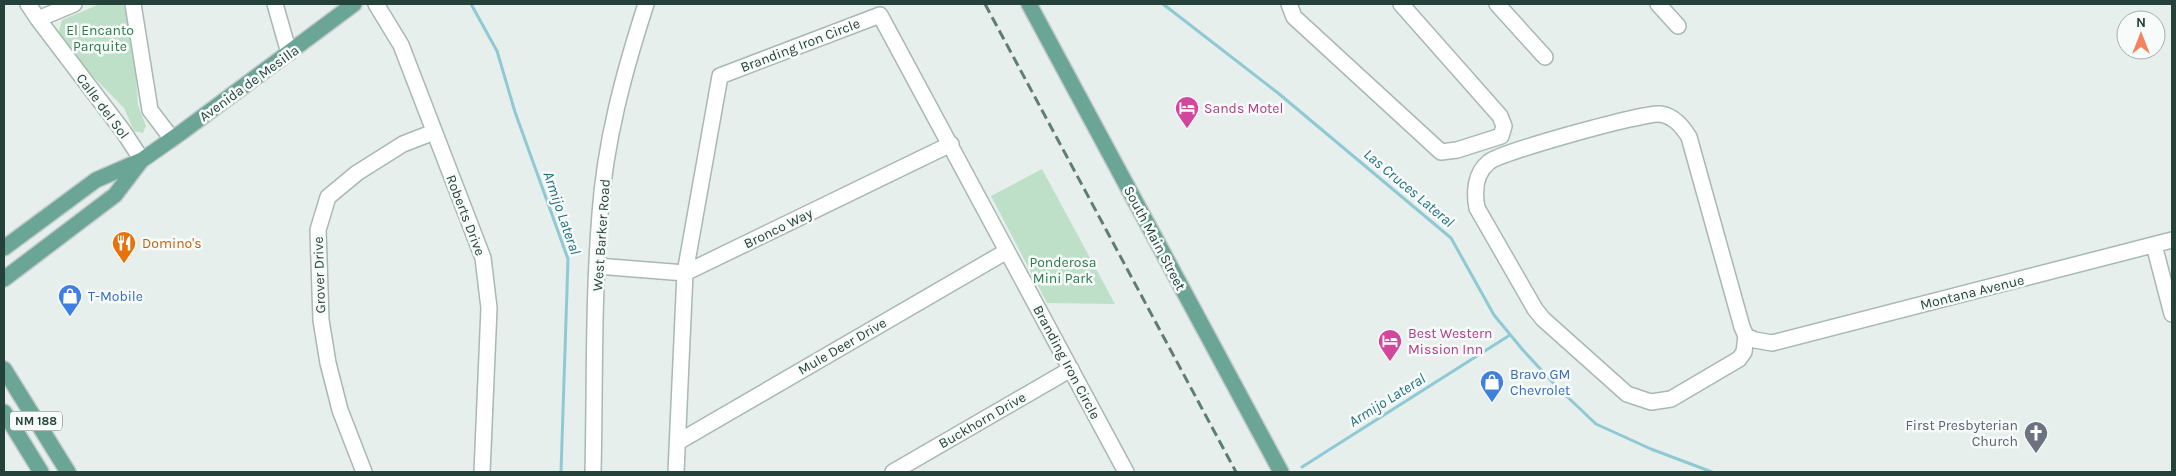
<svg xmlns="http://www.w3.org/2000/svg" width="2176" height="476" font-family="Karla,sans-serif">
<style>
.green{fill:#bfe0c8}
.lines{fill:none;stroke-linecap:round;stroke-linejoin:round}
.stream{stroke:#8ec9d4;stroke-width:3}
.minor-casing{stroke:#a8b8b2;stroke-width:18}
.major-casing{stroke:#c2cac8;stroke-width:18}
.minor{stroke:#fff;stroke-width:15}
.major{stroke:#6aa596;stroke-width:15}
.rail{stroke:#5f7d75;stroke-width:3;stroke-dasharray:10 5;stroke-linecap:butt}
.labels{text-anchor:middle;stroke-width:5;stroke-linejoin:round;paint-order:stroke}
.shield{fill:#f7fbf9;stroke:#637a73;stroke-width:1}
.shield-label{font-size:12px;font-weight:bold;fill:#24423a}
.park-label{font-size:14px;fill:#2d7a4b;stroke:#f7fbf9}
.street-label{font-size:14px;fill:#24423a;stroke:#f7fbf9}
.hotel-label{font-size:14px;fill:#b23c85;stroke:#f7fbf9;text-anchor:start}
.food-label{font-size:14px;fill:#c56008;stroke:#f7fbf9;text-anchor:start}
.shop-label{font-size:14px;fill:#366cbe;stroke:#f7fbf9;text-anchor:start}
.worship-label{font-size:14px;fill:#5b616d;stroke:#f7fbf9;text-anchor:end}
.water-label{font-size:15px;font-style:italic;fill:#1c6f80;stroke:#f7fbf9}
</style>
<rect width="100%" height="100%" fill="#e6efeb"/>
<path class="green" d="M100,4H123L133,35L138,105L146,126L143,133L134,131L124,108L71,54L58,34L62,20Z
M1042,169L1115,304L1047,303L991,196Z"/>
<g class="lines">
<path class="stream" d="M471,4L497,51L515,112L568,259L561,472
M1163,4L1278,93L1451,238L1494,315L1522,349L1558,388L1596,424L1651,449L1712,472
M1302,467L1510,335"/>
<g class="minor-casing">
<path id="minor" d="M28,4L38,19L123,131L142,160
M133,4L150,110L172,139
M275,4L289,53
M376,4L401,45L483,258L489,308L482,472
M1289,4L1294,17L1441,152L1457,150L1501,136L1504,126L1500,116L1401,4
M1497,4L1545,57
M1658,4L1678,26
M38,19L74,4
M2154,245L2172,314
M597,266L685,273L951,144
M1746,336L1744,352L1739,359L1671,399L1651,402L1627,394L1543,319L1535,309L1477,208C1474,192 1475,173 1489,162C1501,152 1645,112 1660,114C1674,116 1682,126 1689,137L1742,327L1746,336L1755,340L1772,343L2172,240
M678,442L1007,251
M364,472L340,410L328,363L321,320L318,230L328,197L357,173L403,144L434,132
M593,472C595,387 593,300 600,214C605,142 624,72 646,4
M676,472L685,273L720,76L880,15L1126,472
M893,472L1071,369"/>
</g>
<g class="major-casing">
<path id="major" d="M1029,4L1281,472
M4,248L96,180L142,160L182,132L354,4
M4,279L115,195L141,161
M4,369L68,472
M4,412L41,472"/>
</g>
<use href="#minor" class="minor"/>
<use href="#major" class="major"/>
<path class="rail" d="M985,4L1236,472"/>
</g>
<defs>
<g id="hotel-pin" transform="scale(1.25)"><path d="M0 17L-7.5 6A9.5 9.5 0 1 1 7.5 6Z" fill="#d1479c" stroke="#f7fbf9"/><path d="M-6-4.5h1.5V1H6V5H4.5V3h-9V5H-6ZM-4 0a1.8 1.8 0 1 1 3.6 0ZM.5 0V-2.5h3Q6-2.5 6 0Z" fill="#fff"/></g>
<g id="restaurant-pin" transform="scale(1.25)"><path d="M0 17L-7.5 6A9.5 9.5 0 1 1 7.5 6Z" fill="#e8710a" stroke="#f7fbf9"/><path d="M-5-6h1v4h1v-4h1v4h1v-4h1v5L-1.5 .5V6h-2V.5L-5-1ZM5-6V6H3V1.5H1.5Q1.5-4 5-6Z" fill="#fff"/></g>
<g id="shop-pin" transform="scale(1.25)"><path d="M0 17L-7.5 6A9.5 9.5 0 1 1 7.5 6Z" fill="#3f7fe0" stroke="#f7fbf9"/><path d="M-5-2.5h2.3a2.7 3.5 0 0 1 5.4 0H5L5.5 6h-11ZM-1.5-2.5h3a1.5 2.3 0 0 0-3 0Z" fill="#fff"/></g>
<g id="church-pin" transform="scale(1.25)"><path d="M0 17L-7.5 6A9.5 9.5 0 1 1 7.5 6Z" fill="#6b7280" stroke="#f7fbf9"/><path d="M-1.2-6h2.4v3.5h3.3v2.4h-3.3V6h-2.4V-.1h-3.3v-2.4h3.3Z" fill="#fff"/></g>
</defs>
<g fill-rule="evenodd">
<use href="#hotel-pin" x="1187" y="108"/>
<use href="#restaurant-pin" x="124" y="243"/>
<use href="#shop-pin" x="70" y="296"/>
<use href="#hotel-pin" x="1390" y="341"/>
<use href="#shop-pin" x="1492" y="382"/>
<use href="#church-pin" x="2036" y="433"/>
</g>
<g class="labels">
<rect class="shield" x="10" y="411.5" width="52" height="19" rx="4"/>
<g class="shield-label">
<text x="36" y="425">NM 188</text>
</g>
<g class="park-label">
<text x="100" y="35">El Encanto<tspan x="100" dy="16">Parquite</tspan></text>
<text x="1063" y="267">Ponderosa<tspan x="1063" dy="16">Mini Park</tspan></text>
</g>
<g class="street-label">
<text transform="translate(800 45) rotate(-21)" y="5">Branding Iron Circle</text>
<text transform="translate(249 83) rotate(-36)" y="5">Avenida de Mesilla</text>
<text transform="translate(103 106) rotate(53)" y="5">Calle del Sol</text>
<text transform="translate(466 215) rotate(69)" y="5">Roberts Drive</text>
<text transform="translate(778 228) rotate(-26)" y="5">Bronco Way</text>
<text transform="translate(601 235) rotate(-86)" y="5">West Barker Road</text>
<text transform="translate(1155 238) rotate(62)" y="5">South Main Street</text>
<text transform="translate(319 275) rotate(-92)" y="5">Grover Drive</text>
<text transform="translate(1972 292) rotate(-14)" y="5">Montana Avenue</text>
<text transform="translate(842 346) rotate(-30)" y="5">Mule Deer Drive</text>
<text transform="translate(1067 362) rotate(62)" y="5">Branding Iron Circle</text>
<text transform="translate(982 420) rotate(-30)" y="5">Buckhorn Drive</text>
</g>
<g class="hotel-label">
<text x="1204" y="113">Sands Motel</text>
<text x="1408" y="338">Best Western<tspan x="1408" dy="16">Mission Inn</tspan></text>
</g>
<g class="food-label">
<text x="142" y="248">Domino's</text>
</g>
<g class="shop-label">
<text x="88" y="301">T-Mobile</text>
<text x="1510" y="379">Bravo GM<tspan x="1510" dy="16">Chevrolet</tspan></text>
</g>
<g class="worship-label">
<text x="2018" y="430">First Presbyterian<tspan x="2018" dy="16">Church</tspan></text>
</g>
<g class="water-label">
<text transform="translate(1409 188) rotate(40)" y="5">Las Cruces Lateral</text>
<text transform="translate(562 213) rotate(71)" y="5">Armijo Lateral</text>
<text transform="translate(1387 400) rotate(-32)" y="5">Armijo Lateral</text>
</g>
</g>
<rect width="2176" height="476" fill="none" stroke="#24423a" stroke-width="10"/>
<g transform="translate(2141 35)"><circle r="24" fill="#f7fbf9" stroke="#a3b1ad"/>
<path d="M0-4L9 19L0 12L-9 19Z" fill="#f4845f"/>
<text y="-8" font-size="14" font-weight="bold" text-anchor="middle" fill="#24423a">N</text>
</g>
</svg>
